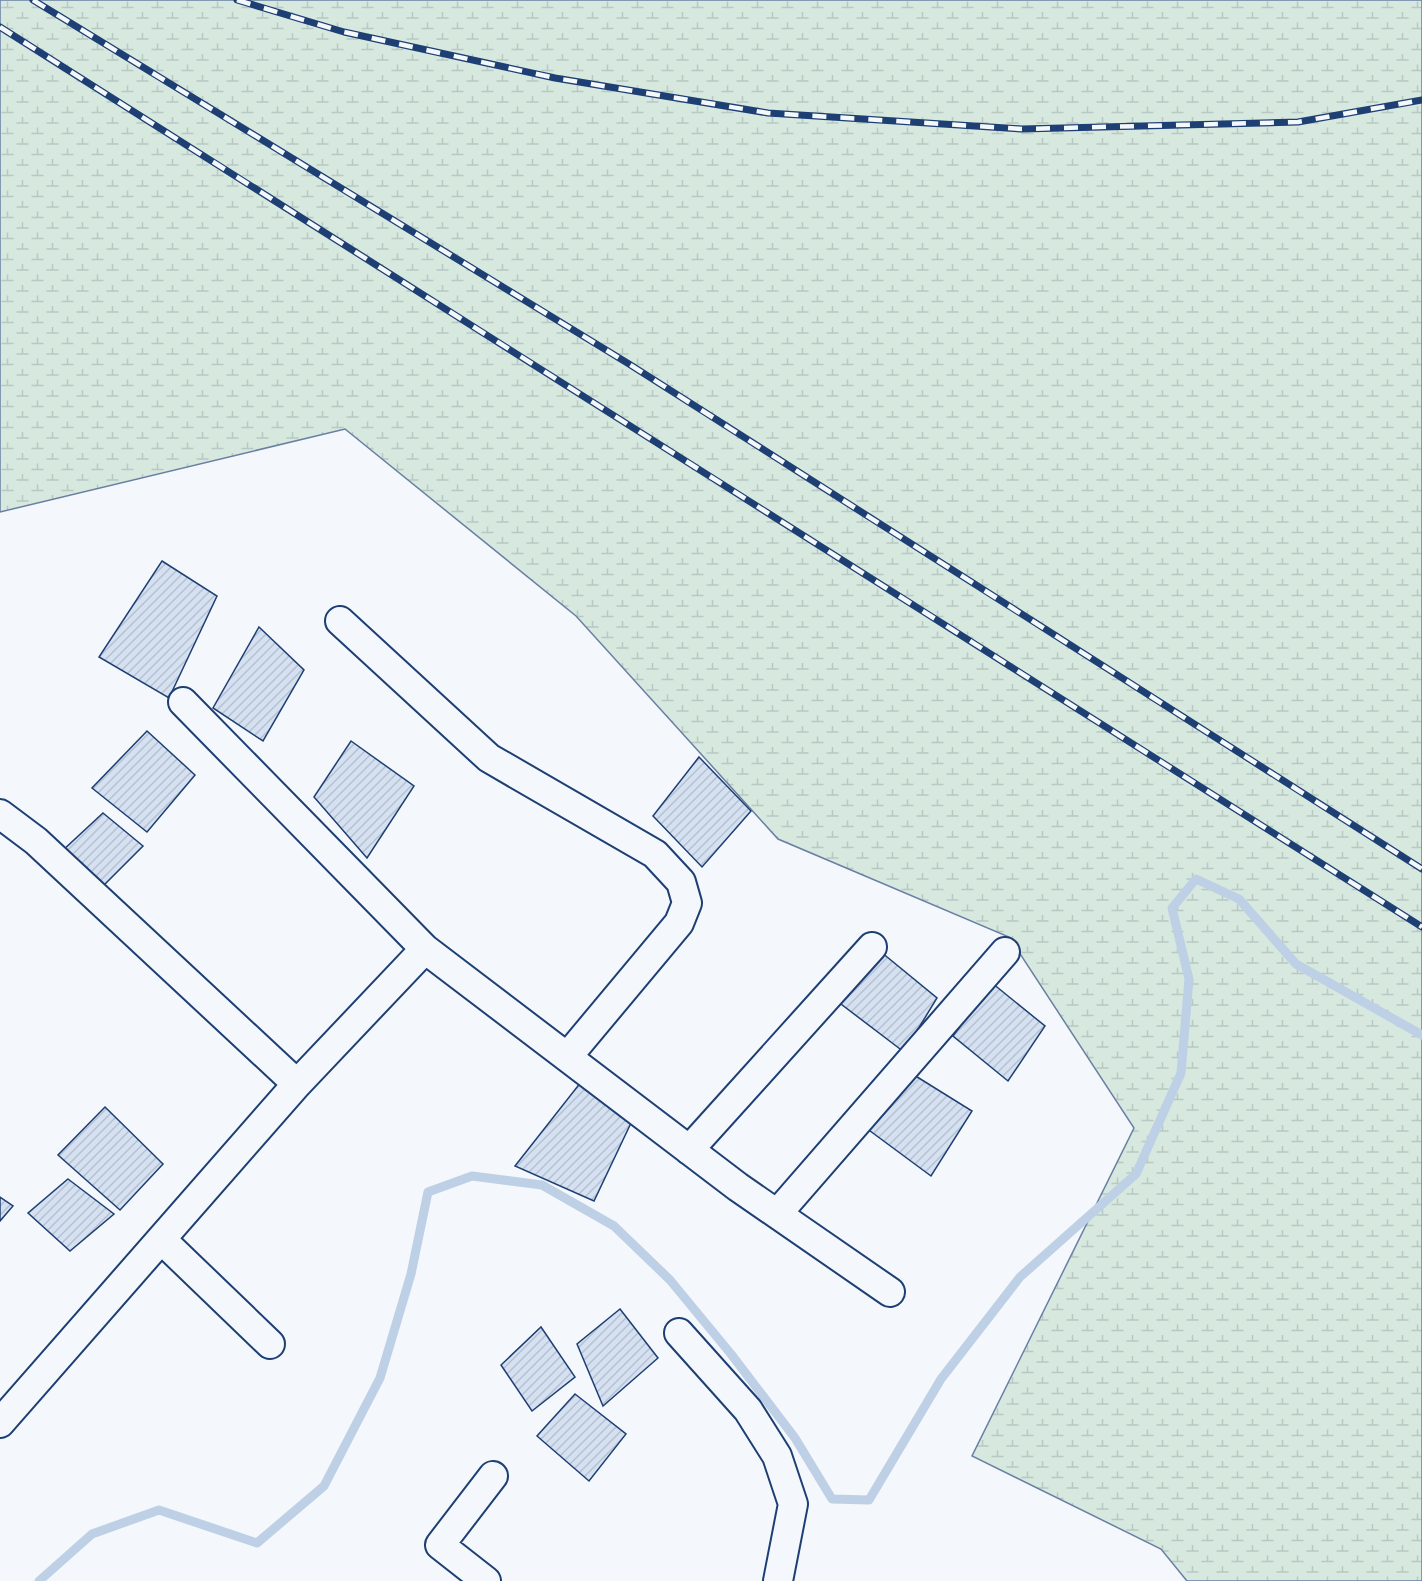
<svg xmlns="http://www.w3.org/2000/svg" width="1422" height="1581" font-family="'Open Sans',sans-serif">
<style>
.wetland{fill:url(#wetland-marsh);stroke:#687fa3;stroke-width:1.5}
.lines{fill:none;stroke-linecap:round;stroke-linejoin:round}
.stream{stroke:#bed0e5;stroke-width:9}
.building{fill:url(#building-hatch);stroke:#1d3f73;stroke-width:1.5}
.street-casing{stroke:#1d3f73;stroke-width:32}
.street{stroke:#f4f7fb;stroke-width:28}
.rail-casing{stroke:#1d3f73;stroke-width:7}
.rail{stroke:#f4f7fb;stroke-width:4.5;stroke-dasharray:14;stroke-linecap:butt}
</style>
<defs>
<pattern id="wetland-marsh" width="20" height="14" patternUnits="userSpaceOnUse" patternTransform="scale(1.5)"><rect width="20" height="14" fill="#d7e8df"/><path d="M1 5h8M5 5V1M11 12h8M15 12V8" fill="none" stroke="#b8c8c3"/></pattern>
<pattern id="building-hatch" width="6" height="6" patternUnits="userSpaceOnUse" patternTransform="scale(1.5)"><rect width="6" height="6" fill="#d5e0f0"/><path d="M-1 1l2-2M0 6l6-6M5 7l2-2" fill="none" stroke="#b6c1d1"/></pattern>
</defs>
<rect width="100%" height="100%" fill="#f4f7fb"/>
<path class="wetland" d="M0,0H1422V1581H1187L1161,1549L972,1456L1134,1128L1009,937L778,839L576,616L345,429L0,512Z"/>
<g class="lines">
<path class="stream" d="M39,1581L92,1534L159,1510L257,1543L324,1486L380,1378L411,1274L428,1192L472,1176L542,1185L614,1226L670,1280L731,1354L795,1438L832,1499L869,1500L941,1379L1020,1277L1136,1174L1181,1073L1189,979L1172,908L1196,879L1239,899L1296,964L1422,1035"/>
</g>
<path class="building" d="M162,561L217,596L169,698L99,657Z
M259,627L304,670L263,741L213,708Z
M147,731L195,775L147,832L92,788Z
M351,741L414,786L367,858L314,797Z
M699,757L751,811L702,867L653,816Z
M103,813L143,846L104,885L60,853Z
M881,952L937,998L904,1052L833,998Z
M992,983L1045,1026L1008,1081L953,1036Z
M914,1075L972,1111L931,1176L858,1122Z
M581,1082L631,1123L594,1201L515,1166Z
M105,1107L163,1164L120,1210L58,1155Z
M68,1179L114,1214L70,1251L28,1213Z
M0,1197L13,1206L0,1221Z
M620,1309L658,1358L603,1406L577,1344Z
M541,1327L575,1377L532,1411L501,1365Z
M575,1394L626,1434L589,1481L537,1436Z"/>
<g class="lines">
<g class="street-casing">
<path id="street" d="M340,621L489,758L655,854L681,882L687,903L679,923L568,1056
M183,702L425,949
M0,814L36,841L297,1084
M689,1150L872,947
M777,1214L1005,952
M162,1240L270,1344
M679,1333L748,1410L777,1456L793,1504L778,1581
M0,1423L297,1084L425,949L738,1187L890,1292
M486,1581L440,1545L493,1476"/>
</g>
<use href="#street" class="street"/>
<g class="rail-casing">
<path id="rail" d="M33,0L629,364L1422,869
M237,0L344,32L555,78L768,113L1022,129L1298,122L1422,100
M0,27L1422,927"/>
</g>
<use href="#rail" class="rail"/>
</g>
</svg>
